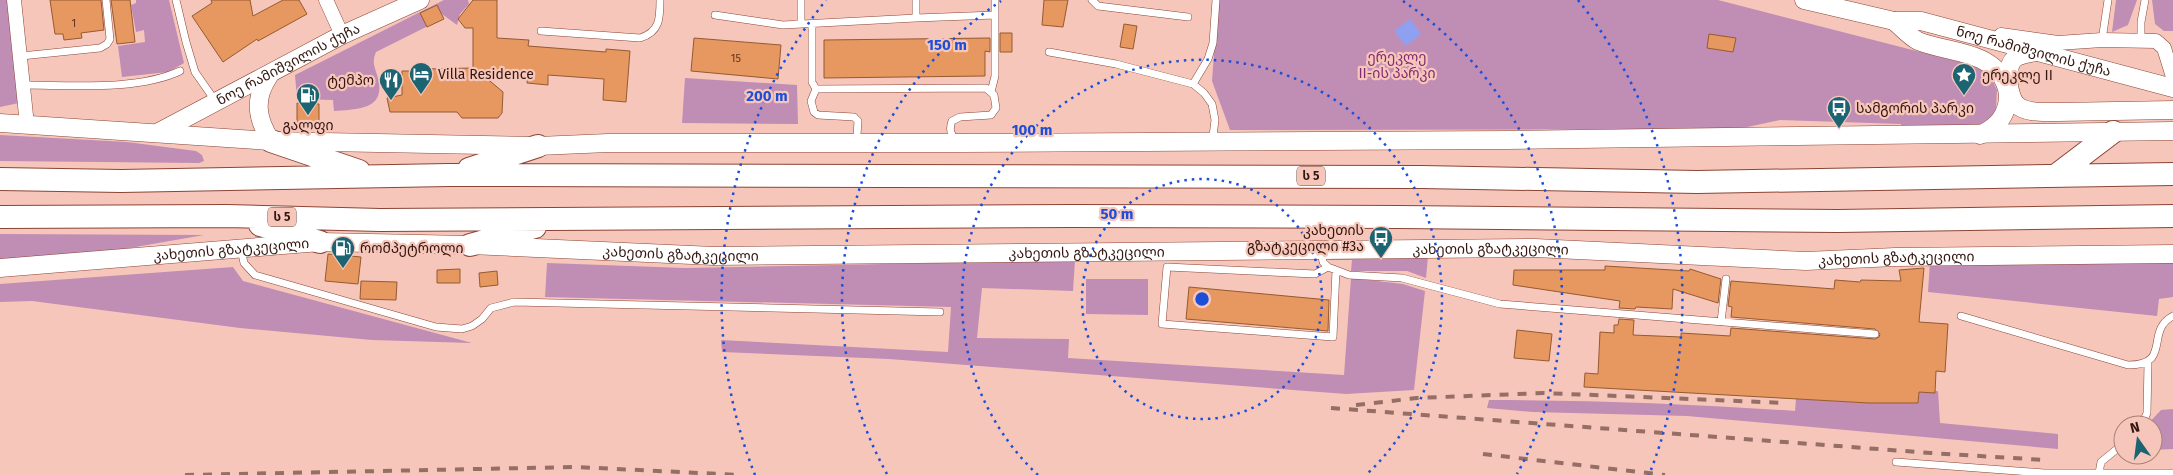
<svg xmlns="http://www.w3.org/2000/svg" width="2173" height="475" font-family="'Fira Sans','Noto Sans Georgian',sans-serif">
<style>
.green{fill:#c08db5}
.water{fill:#8fa0f1}
.building{fill:#e79760;stroke:#965a2f}
.lines{fill:none;stroke-linecap:round;stroke-linejoin:round}
.service-casing{stroke:#8a4535;stroke-width:8}
.minor-casing{stroke:#8a4535;stroke-width:15}
.tertiary-casing{stroke:#8a4535;stroke-width:19}
.trunk-casing{stroke:#8a4535;stroke-width:24}
.service{stroke:#fff;stroke-width:7}
.minor{stroke:#fff;stroke-width:14}
.tertiary{stroke:#fff;stroke-width:18}
.trunk{stroke:#fff;stroke-width:22}
.rail{stroke:#956e65;stroke-width:4;stroke-dasharray:9 9;stroke-linecap:butt}
.ring{fill:none;stroke:#1d4ed8;stroke-width:2.5;stroke-dasharray:2.5 5}
.labels{text-anchor:middle;stroke-width:4.5;stroke-linejoin:round;paint-order:stroke}
.number-label{font-size:11px;fill:#603623}
.shield{fill:#f7c6ba;stroke:#6e4b42;stroke-width:1}
.shield-label{font-size:12px;font-weight:bold;fill:#33160f}
.street-label{font-size:14px;fill:#33160f;stroke:#f7c6ba}
.park-label{font-size:14px;fill:#822b75;stroke:#f7c6ba}
.poi-label{font-size:14px;fill:#33160f;stroke:#f7c6ba;text-anchor:start}
.centre{fill:#1d4ed8;stroke:#f7c6ba;stroke-width:2.5}
.ring-label{font-size:15px;text-anchor:middle;font-weight:bold;fill:#1d4ed8;stroke:#f7c6ba;stroke-width:4.5;stroke-linejoin:round;paint-order:stroke}
</style>
<rect width="100%" height="100%" fill="#f7c6ba"/>
<path class="green" d="M0,0H8L19,103L0,107Z
M136,0H169L184,63L168,72L122,77L118,46L145,42L144,30L136,32L131,5L136,3Z
M444,0H468L469,4L460,14L457,25L435,9L423,15L428,26L376,52C372,62 374,65 377,75C388,110 358,109 334,111L333,100L297,99L295,75Z
M1218,0H1718L1971,65L1989,74L1997,90L1996,108L1993,117L1980,126L1901,130V124L1780,120L1738,129L1230,130L1212,81Z
M2116,0H2137L2128,25L2112,32Z
M2152,0H2173V31H2164L2155,24Z
M685,78L797,85L798,124L682,123Z
M0,135L127,142L196,151L202,155L204,161L199,163L0,161Z
M0,234L204,235L124,249L0,261Z
M1334,256H1428L1426,278L1407,271H1351L1352,260H1328Z
M2173,258V297L2159,299L2157,316L1928,292L1930,261Z
M1075,260L1073,291L982,288L977,338L1069,339L1068,358L1344,375L1351,278L1403,284L1425,291L1414,390L1346,394L889,359L722,352L721,340L948,352L951,307L545,297L547,263L685,268Z
M233,267L243,281L472,343L372,340L240,328L32,301L0,302V284Z
M1086,279H1148V315L1086,314Z
M1938,391L1940,423L2058,434V449L1687,416L1533,412L1487,408L1489,400C1591,400 1693,404 1795,411L1796,399L1867,403H1918L1919,392Z
M2173,409V449L2153,450V425H2147L2161,410Z"/>
<path class="water" d="M1410,19L1421,34L1406,46L1394,31Z"/>
<path class="building" d="M50,0H101L104,30L81,33L82,38L64,40L63,34H55Z
M111,0H130L135,42L117,44Z
M211,0H250L253,16L283,0H299L307,14L258,41L257,39L223,62L192,16L212,3Z
M473,0H497V38L529,40L528,46L606,52V49L630,51L626,102L603,100L604,79L548,75V85L527,83L528,74L478,71L503,92L502,113L498,118H462L457,112H390L387,98L402,95V71H425V69L473,68V28H465L458,19Z
M1044,0H1068L1063,27L1042,25Z
M437,5L444,19L427,27L420,13Z
M1124,24L1137,26L1133,49L1120,47Z
M1000,33H1012V52H1000Z
M1709,34L1736,38L1733,52L1707,48Z
M694,38L781,45L778,79L691,71Z
M990,38V52L985,51V76L824,78V40Z
M297,103L319,104V129H297Z
M328,254L361,257L358,284L325,281Z
M1605,266L1689,271L1690,269L1721,279L1718,303L1673,289L1672,309L1636,307L1635,309L1619,308L1620,301L1513,285L1514,270H1605Z
M1924,268L1919,322L1948,324L1945,372L1936,371L1935,393L1919,392L1918,403H1869L1584,387L1585,373L1598,374L1600,332L1614,333V325H1618L1619,319L1634,320L1633,335L1681,337V333L1730,336L1731,328L1875,339L1879,337L1880,334L1875,329L1731,317L1732,307L1728,306L1731,281L1834,289L1835,280L1860,282L1861,280L1901,281L1899,270Z
M460,269V283H437V270Z
M497,271L498,285L480,287L479,273Z
M361,281L397,282L396,300L360,299Z
M1189,287L1329,300L1328,331L1186,319Z
M1517,330L1552,334L1549,361L1514,358Z"/>
<g class="lines">
<g class="service-casing">
<path id="service" d="M176,0L186,42L195,72L216,102
M1092,0L1098,6L1188,17
M715,15L783,25L916,18V0
M916,18L995,15
M801,24V0
M812,24V82L816,89
M541,31L640,38C660,32 660,18 660,0
M2102,40L2108,0
M2141,41V22L2145,0
M1049,52L1116,64L1193,84L1204,93L1212,104L1215,120L1213,136L1210,139
M21,56L100,48L107,44L110,39L106,0
M1193,84L1208,59L1213,43L1216,0
M23,85C71,85 137,91 180,71
M991,92L995,76V0
M852,141L857,135L858,121L854,117L818,115L814,112L811,101L816,89L986,88L994,95L996,108L991,115L960,117L952,121C949,129 950,135 957,141
M241,249L244,263L255,275L436,327L462,329L472,326L482,319L491,308L514,302L940,312
M1321,250L1323,262L1328,267L1349,275L1402,278L1500,304L1875,334
M1328,267L1315,274L1167,267L1162,324L1333,337L1336,270
M1961,316L2128,365C2173,365 2144,331 2173,316
M1721,322L1726,279
M2142,425L2147,413L2148,363
M2123,444L2101,462L2099,473H2173
M1896,462L2044,473H2099"/>
</g>
<g class="minor-casing">
<path id="minor" d="M14,0L27,125
M326,0L342,35
M2001,35L2058,43L2102,40L2156,41L2164,48L2173,77"/>
</g>
<g class="tertiary-casing">
<g id="tertiary">
<path id="s1" d="M1804,0L1894,21H1921L2173,88"/>
<path d="M1894,21C1901,27 1910,37 1918,41C1947,53 1991,50 2005,83C2008,90 2009,97 2007,105C2003,121 1994,128 1980,135"/>
<path d="M2037,52C2029,53 2020,54 2014,59C2005,67 2008,96 2016,104C2025,114 2046,112 2058,112L2173,110"/>
<path d="M269,76C254,98 256,118 271,141"/>
<path d="M0,123L271,141L538,146L608,143H959L1507,140L2173,131"/>
<path id="s2" d="M159,132L342,35L420,0"/>
<path id="s3" d="M0,268L320,242L470,245L714,256L1535,248L1806,261L1895,257L2173,254"/>
</g>
</g>
<g class="trunk-casing">
<path id="trunk" d="M271,141L359,171
M469,169L538,146
M2055,176L2113,132
M0,179L121,181L449,175L1422,177L1697,182L2173,174
M0,217L227,216L380,220L1072,216L1399,217L1838,221L2173,216
M260,225L320,242
M470,245L535,227"/>
</g>
<use href="#service" class="service"/>
<use href="#minor" class="minor"/>
<use href="#tertiary" class="tertiary"/>
<use href="#trunk" class="trunk"/>
<path class="rail" d="M1356,405L1417,398L1544,393L1787,403
M1331,408L1931,453L2045,460
M1483,454L1665,475
M185,475L576,467L741,475"/>
</g>
<g class="ring">
<circle cx="1202" cy="299" r="120"/>
<path d="M1038 475A240 240 0 1 1 1366 475"/>
<path d="M887 474A360 360 0 0 1 1001 1M1403 1A360 360 0 0 1 1517 474"/>
<path d="M755 475A480 480 0 0 1 826 0M1578 0A480 480 0 0 1 1649 475"/>
</g>
<defs>
<g id="hotel-pin" transform="scale(1.25)"><path d="M0 17L-7.5 6A9.5 9.5 0 1 1 7.5 6Z" fill="#1d6473" stroke="#f7c6ba"/><path d="M-6-4.5h1.5V1H6V5H4.5V3h-9V5H-6ZM-4 0a1.8 1.8 0 1 1 3.6 0ZM.5 0V-2.5h3Q6-2.5 6 0Z" fill="#fff"/></g>
<g id="sight-pin" transform="scale(1.25)"><path d="M0 17L-7.5 6A9.5 9.5 0 1 1 7.5 6Z" fill="#1d6473" stroke="#f7c6ba"/><path d="M0-6L1.8-2.2L6-1.7L2.9 1.2L3.7 5.4L0 3.3L-3.7 5.4L-2.9 1.2L-6-1.7L-1.8-2.2Z" fill="#fff"/></g>
<g id="restaurant-pin" transform="scale(1.25)"><path d="M0 17L-7.5 6A9.5 9.5 0 1 1 7.5 6Z" fill="#1d6473" stroke="#f7c6ba"/><path d="M-5-6h1v4h1v-4h1v4h1v-4h1v5L-1.5 .5V6h-2V.5L-5-1ZM5-6V6H3V1.5H1.5Q1.5-4 5-6Z" fill="#fff"/></g>
<g id="fuel-pin" transform="scale(1.25)"><path d="M0 17L-7.5 6A9.5 9.5 0 1 1 7.5 6Z" fill="#1d6473" stroke="#f7c6ba"/><path d="M-5.5-6h7V0h2V4h1.3V-2.5L3-4.5l.8-.8L6-3V5H2.5V1h-1V6h-7ZM-4.2-4.7v3.2H.2V-4.7Z" fill="#fff"/></g>
<g id="bus-pin" transform="scale(1.25)"><path d="M0 17L-7.5 6A9.5 9.5 0 1 1 7.5 6Z" fill="#1d6473" stroke="#f7c6ba"/><path d="M-5-6H5V4H4V6H2V4H-2V6H-4V4H-5ZM-3.5-4V0h7V-4ZM-3.5 1.2v1.5H-2V1.2ZM2 1.2v1.5H3.5V1.2Z" fill="#fff"/></g>
</defs>
<g fill-rule="evenodd">
<use href="#hotel-pin" x="421" y="74"/>
<use href="#sight-pin" x="1964" y="75"/>
<use href="#restaurant-pin" x="391" y="80"/>
<use href="#fuel-pin" x="308" y="95"/>
<use href="#bus-pin" x="1839" y="108"/>
<use href="#bus-pin" x="1381" y="238"/>
<use href="#fuel-pin" x="343" y="248"/>
</g>
<g class="labels">
<g class="number-label">
<text x="74" y="27">1</text>
<text x="736" y="62">15</text>
</g>
<g class="shield">
<rect x="1297" y="166.5" width="28" height="19" rx="4"/>
<rect x="268" y="207.5" width="28" height="19" rx="4"/>
</g>
<g class="shield-label">
<text x="1311" y="180">ს 5</text>
<text x="282" y="221">ს 5</text>
</g>
<g class="street-label">
<text dy="5" stroke="none"><textPath href="#s1" startOffset="236">ნოე რამიშვილის ქუჩა</textPath></text>
<text dy="5" stroke="none"><textPath href="#s2" startOffset="146">ნოე რამიშვილის ქუჩა</textPath></text>
<text dy="5" stroke="none"><textPath href="#s3" startOffset="1492">კახეთის გზატკეცილი</textPath></text>
<text dy="5" stroke="none"><textPath href="#s3" startOffset="232">კახეთის გზატკეცილი</textPath></text>
<text dy="5" stroke="none"><textPath href="#s3" startOffset="1088">კახეთის გზატკეცილი</textPath></text>
<text dy="5" stroke="none"><textPath href="#s3" startOffset="682">კახეთის გზატკეცილი</textPath></text>
<text dy="5" stroke="none"><textPath href="#s3" startOffset="1898">კახეთის გზატკეცილი</textPath></text>
</g>
<g class="park-label">
<text x="1397" y="62">ერეკლე<tspan x="1397" dy="16">II-ის პარკი</tspan></text>
</g>
<g class="poi-label">
<text x="438" y="79">Villa Residence</text>
<text x="1982" y="80">ერეკლე II</text>
<text x="374" y="85" text-anchor="end">ტემპო</text>
<text x="1856" y="113">სამგორის პარკი</text>
<text x="308" y="130" text-anchor="middle">გალფი</text>
<text x="1364" y="235" text-anchor="end">კახეთის<tspan x="1364" dy="16">გზატკეცილი #3ა</tspan></text>
<text x="360" y="253">რომპეტროლი</text>
</g>
</g>
<circle cx="1202" cy="299" r="8" class="centre"/>
<g class="ring-label">
<text x="947" y="50">150 m</text>
<text x="767" y="101">200 m</text>
<text x="1032" y="135">100 m</text>
<text x="1117" y="219">50 m</text>
</g>
<g transform="translate(2138 440) rotate(346)"><circle r="24" fill="#f7c6ba" stroke="#a98076"/>
<path d="M0-4L9 19L0 12L-9 19Z" fill="#1d6473"/>
<text y="-8" font-size="14" font-weight="bold" text-anchor="middle" fill="#33160f">N</text>
</g>
</svg>
